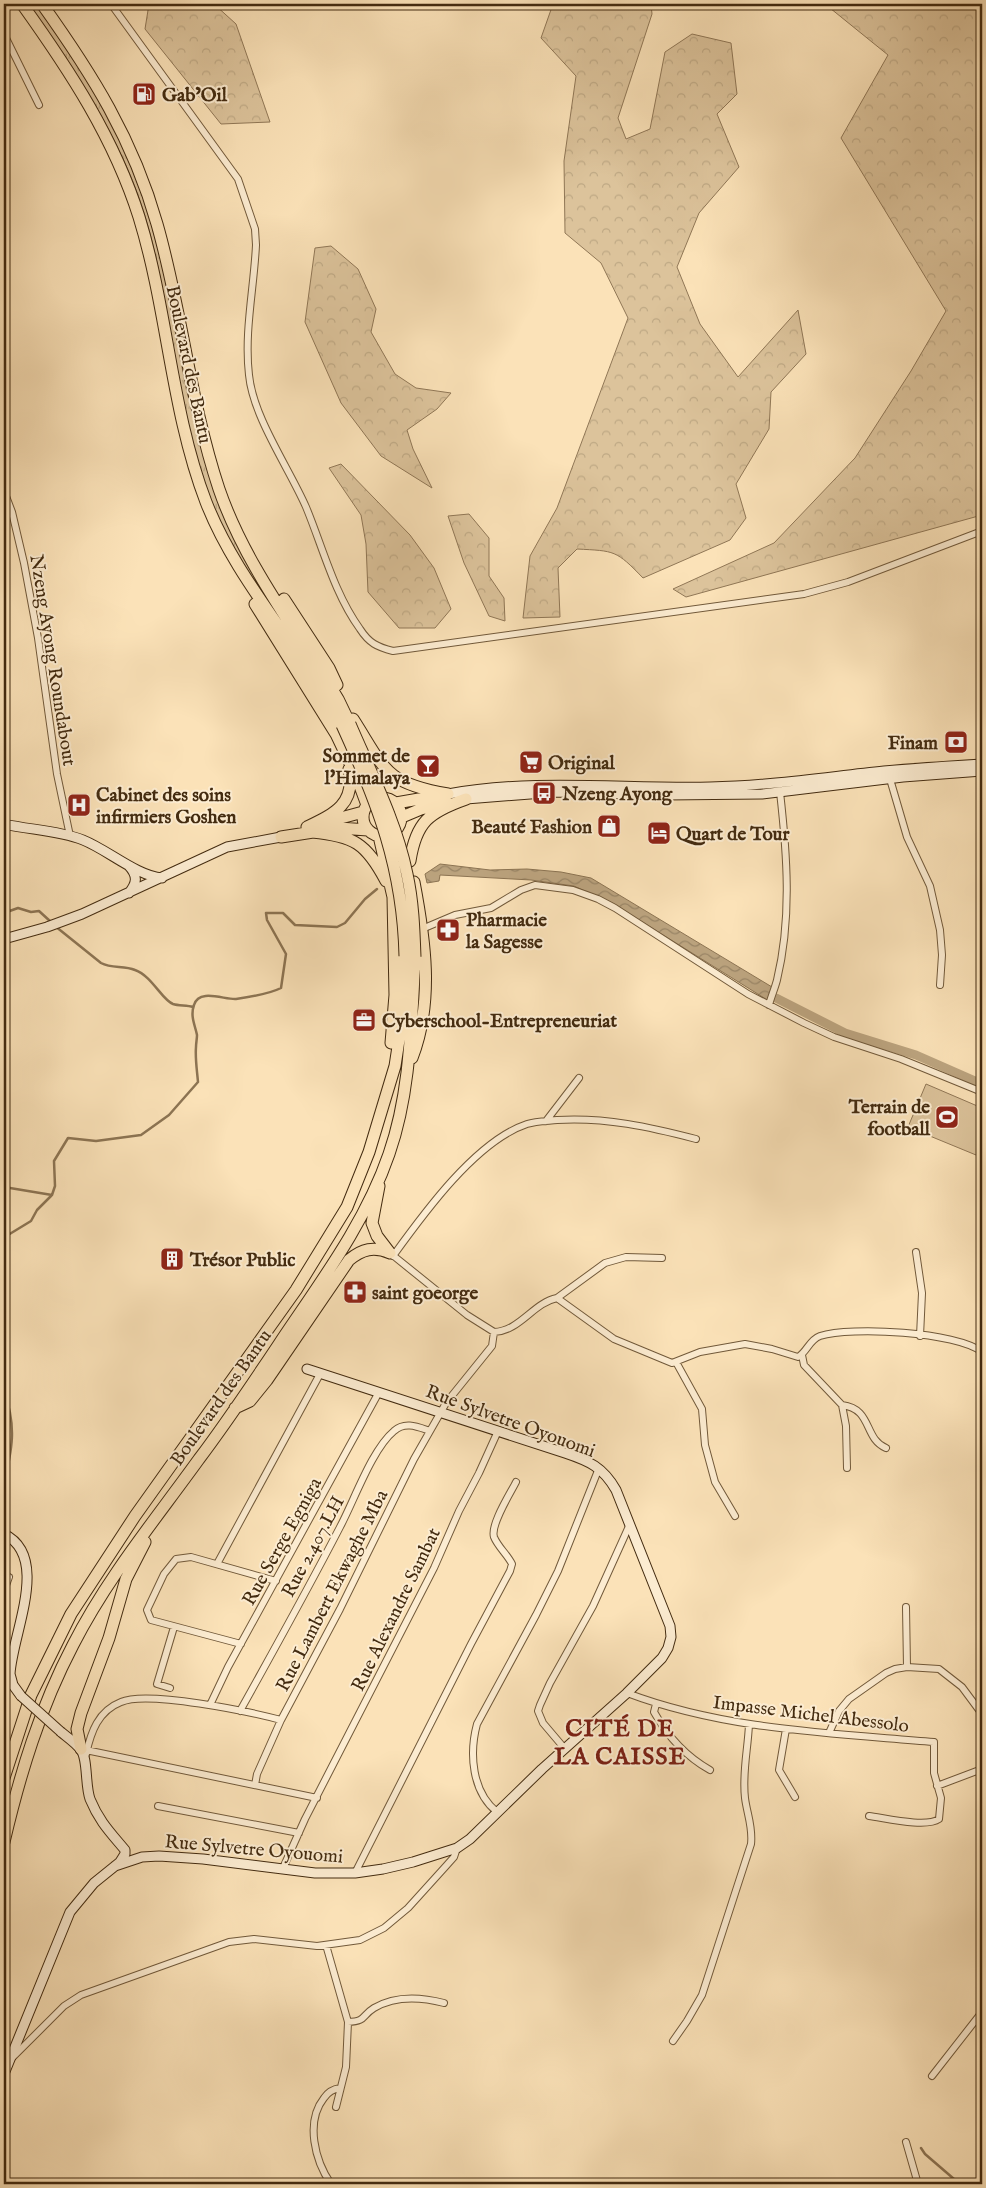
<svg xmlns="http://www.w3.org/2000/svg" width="986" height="2188" font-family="'IM FELL English',serif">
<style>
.grass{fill:url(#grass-tufts);stroke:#907756}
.forest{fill:url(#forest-crowns);stroke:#907756}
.green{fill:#dcc39b;stroke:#907756}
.water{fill:url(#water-waves);stroke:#8c7453}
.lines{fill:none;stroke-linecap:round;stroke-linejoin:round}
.stream{stroke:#8c7453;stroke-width:2.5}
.canal{stroke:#bca47f;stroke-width:9}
.street-casing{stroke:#71593a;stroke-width:8}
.secondary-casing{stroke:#432b10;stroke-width:11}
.highway-casing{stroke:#432b10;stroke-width:13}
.street{stroke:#fcecd1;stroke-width:6}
.secondary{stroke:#fcecd1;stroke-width:9}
.highway{stroke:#fbe2b8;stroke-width:11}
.secondary-bridge-casing{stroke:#432b10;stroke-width:11;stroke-linecap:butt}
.highway-bridge-casing{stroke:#432b10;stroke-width:13;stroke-linecap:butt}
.secondary-bridge{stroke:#fcecd1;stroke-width:9}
.highway-bridge{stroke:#fbe2b8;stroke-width:11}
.labels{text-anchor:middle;stroke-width:4;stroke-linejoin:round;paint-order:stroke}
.poi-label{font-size:19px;font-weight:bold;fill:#432b10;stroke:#fcecd1;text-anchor:start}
.street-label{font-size:19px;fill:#432b10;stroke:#fcecd1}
.district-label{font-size:24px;font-weight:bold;letter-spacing:1px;fill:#7a1f14;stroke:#fcecd1}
</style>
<defs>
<pattern id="grass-tufts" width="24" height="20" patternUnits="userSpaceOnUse" patternTransform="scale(1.25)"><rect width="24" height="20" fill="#dcc39b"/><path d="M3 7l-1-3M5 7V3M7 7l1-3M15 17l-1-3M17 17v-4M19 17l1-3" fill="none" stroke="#bea884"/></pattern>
<pattern id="forest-crowns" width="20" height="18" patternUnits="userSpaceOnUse" patternTransform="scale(1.25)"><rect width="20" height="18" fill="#dcc39b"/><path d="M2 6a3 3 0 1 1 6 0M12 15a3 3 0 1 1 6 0" fill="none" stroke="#bea884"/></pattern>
<pattern id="water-waves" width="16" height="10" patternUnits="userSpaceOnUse" patternTransform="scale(1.25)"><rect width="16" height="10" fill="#bca47f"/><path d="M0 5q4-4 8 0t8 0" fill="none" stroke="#9a8667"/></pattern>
</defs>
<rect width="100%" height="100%" fill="#fbe2b8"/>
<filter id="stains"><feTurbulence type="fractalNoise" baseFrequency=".004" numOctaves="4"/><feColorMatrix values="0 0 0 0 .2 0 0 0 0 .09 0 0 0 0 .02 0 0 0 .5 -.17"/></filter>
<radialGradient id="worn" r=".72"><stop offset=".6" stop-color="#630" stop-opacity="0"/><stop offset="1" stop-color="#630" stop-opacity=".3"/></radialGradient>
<path class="grass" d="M28,4H37L78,62L116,129L134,171L147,207L164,273L186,388L207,469L288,626C272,609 260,591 248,571C233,548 220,524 210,498C176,411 173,315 148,226C125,143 76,73 28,4Z"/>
<path class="forest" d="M149,4H214L236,24L270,122L221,124L145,29Z
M553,4H651L652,14L618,118L626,139L650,129L665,52L692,34L731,43L737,94L717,114L739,167L699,213L677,267L700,324L738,377L798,310L806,354L771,392L769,429L736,484L746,518L730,540L643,578C616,550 615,551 577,549L558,568L560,617L523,618L530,556L557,508L628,318L601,263L565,233L564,161L576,76L541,38Z
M825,4H982V515L686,597L673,589L774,543L855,458L911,371L946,311L841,138L888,55Z
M331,246L358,269L376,309L371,332L395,374L416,388L451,393L437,409L407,430L413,449L432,488L381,456L341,403L305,322L315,248Z
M341,464L410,535L434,568L451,609L435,628H399L368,592L366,544L361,515L329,468Z
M469,514L489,538V576L504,598L505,621L489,616L464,563L448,516Z"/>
<path class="green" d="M926,1084L982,1108V1140L976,1155L908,1127Z"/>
<path class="water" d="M440,864L490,870L527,869L561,872L591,878L772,987L769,1001L615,905L574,886L531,880L440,875L439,881L427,883L425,874Z"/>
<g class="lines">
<path class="stream" d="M4,913L18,908L31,912L39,911L51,922
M55,926L101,963C112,969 124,965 135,970C152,976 162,1000 173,1004C179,1006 187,1005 193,1007
M4,1187L52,1195L55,1186L54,1161L68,1138L96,1141L141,1135L169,1115L198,1082C197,1070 195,1058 196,1047C196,1043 197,1039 197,1035C195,1025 190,1016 194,1005C199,988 225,1000 236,999C250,997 269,994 281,988L286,954L267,920L266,913H283L295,925L337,927L345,923L365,899L377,889
M4,1240L8,1235L31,1221L37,1210L51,1196
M4,1392C17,1426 12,1450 4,1483
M921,2148L925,2154L954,2179"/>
<path class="canal" d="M776,998L845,1033L916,1055L982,1084"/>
<g class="street-casing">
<path id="street" d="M111,4L238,179L255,229L256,245C254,288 244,332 249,375C253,417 289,468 306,507C323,548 334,593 360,629C369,643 377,647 393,651L804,594L848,582L982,531
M4,34L39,105
M4,491L12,512L24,563L38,638L57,774L70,836
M890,779L907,837L930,886L940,930L942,955L940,985
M422,929L455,915L491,908L521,890L535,885L573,890L598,899L615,908L748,994L804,1023L834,1037L901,1059L982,1092
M769,1005C771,997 775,988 777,980C792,918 787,854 780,792
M546,1121L579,1078
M916,1252L922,1293L920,1336
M390,1253L467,1315L494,1332C520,1331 533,1303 557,1298L614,1339L672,1363L700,1352L745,1344L772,1349L798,1357C807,1352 809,1340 820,1336C851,1326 957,1332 982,1352
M393,1256C424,1213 476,1141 527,1124C536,1121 548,1121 557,1120C605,1117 650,1127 696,1139
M557,1298L605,1263L626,1257L662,1258
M802,1355L804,1365L842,1405C873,1409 863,1438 886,1448
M676,1362L702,1409L705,1445L715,1482L735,1516
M842,1405L846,1426L847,1468
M217,1564L320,1374
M4,1591L9,1577
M906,1607L907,1667
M241,1644L151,1620L147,1610L164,1574L176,1559L191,1557L276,1581
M170,1688L157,1684L174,1627
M627,1693C725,1730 831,1733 934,1742V1773L941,1798L939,1819C926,1828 885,1818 869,1816
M656,1704L654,1712C668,1737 685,1756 710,1770
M210,1705L228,1667L379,1392
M240,1711C274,1650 308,1589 340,1527C354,1501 372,1449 394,1431C405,1421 418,1427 430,1431
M786,1729L779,1770L795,1797
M829,1733L839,1711L849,1699L886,1673L895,1669L907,1667L939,1669L962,1687L982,1714
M81,1749L317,1798
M565,1749L543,1723L538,1711L540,1705L550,1683L593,1606L630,1524
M86,1754C91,1732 98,1711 121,1702C147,1690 251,1712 281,1720
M255,1785L257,1774L281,1720L340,1609L414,1459L446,1403L492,1346L494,1332
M937,1786L982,1769
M158,1806L299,1833
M497,1812C472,1792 469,1754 477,1724L536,1615L558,1571L599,1468
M283,1868L305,1819L434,1568L459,1511L479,1473L498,1431
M355,1873L471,1644L510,1571L512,1564C507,1554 498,1547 494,1537C490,1525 510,1494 516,1482
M326,1945L348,2022L346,2067L336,2107
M348,2022C367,2021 361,2016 374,2008C396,1995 421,1997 444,2003
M673,2041L687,2021L702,1995L751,1844C753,1827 747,1814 745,1798C742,1773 748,1749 749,1724
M13,2057L64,2006L81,1995L229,1942L254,1939L317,1946L360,1940L384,1928L408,1908L446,1866L454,1857L457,1848
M932,2076L982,2012
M906,2142L918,2184
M331,2184C315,2161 305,2122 324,2098C328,2092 333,2089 340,2088"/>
</g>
<g class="secondary-casing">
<path id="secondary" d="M448,794C534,778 623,789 710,787C768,786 826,777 884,771C916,768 949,766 982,764
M466,799L556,792L666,795L762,794L903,777L982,771
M4,824C30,830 58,830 83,840C108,850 137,876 162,878
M129,893C137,883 138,876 129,866
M4,939L47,927L82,914L227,847L281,837
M4,1534C51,1557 12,1634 10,1674L13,1685L21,1696
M115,1866L142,1857L159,1856L203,1859L315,1873H355L383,1869L413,1862L457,1848L470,1839L542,1769L627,1693L662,1658L668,1648L671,1637L670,1626L616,1490C603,1467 589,1461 565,1453L307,1369
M4,2074L70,1912L94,1883L120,1862L125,1854V1850C110,1832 99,1821 90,1799C85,1785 88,1759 81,1750C76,1743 67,1737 61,1732
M960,2184H975"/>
</g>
<g class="highway-casing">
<path id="highway" d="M22,4C70,71 114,138 139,217C168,311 171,411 206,502C227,556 263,603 295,650C312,674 327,700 342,725
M42,4C92,74 133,139 157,224C182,311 190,402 219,489C245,565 297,631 338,699L350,724
M284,599L329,668L337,685
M255,604L336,734L357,778L367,805
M353,719C385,769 384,783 448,794
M363 817a19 19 0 1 1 38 0a19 19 0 1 1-38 0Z
M396,803L442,795
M402,817L421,809L447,803
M326,822L363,812
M307,827C334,814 356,804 349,769
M312,832C354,836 366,843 386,881
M379,836L393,897L395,995L391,1043
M281,837L339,828L368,830
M410,861C416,822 429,812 466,799
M412,1058C434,1001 425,940 414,882
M379,1186L372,1223L377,1236L390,1253
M235,1408L250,1401L267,1380L349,1260C362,1249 374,1246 390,1253
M81,1749L77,1729L81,1713L109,1638L126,1579L145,1542
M4,1778L31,1695L71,1614L135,1516L296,1290L347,1207L369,1152L395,1066L401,1027L405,956
M4,1842C20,1774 40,1708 73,1645C107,1578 155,1520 199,1459C227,1422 253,1383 279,1344C319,1284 365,1224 389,1154C411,1091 411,1023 415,957"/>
</g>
<use href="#street" class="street"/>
<use href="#secondary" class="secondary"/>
<use href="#highway" class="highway"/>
<g class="secondary-bridge-casing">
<path id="secondary-bridge" d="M21,1696L61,1732"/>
</g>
<g class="highway-bridge-casing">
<path id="highway-bridge" d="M350,724C371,773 396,821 407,874C413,901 414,929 415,957
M342,725C378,804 403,868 405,956"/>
</g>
<use href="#secondary-bridge" class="secondary-bridge"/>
<use href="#highway-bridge" class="highway-bridge"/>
</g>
<defs>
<g id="fuel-square" transform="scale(1.25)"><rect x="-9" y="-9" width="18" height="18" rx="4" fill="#8f2418" stroke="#fcecd1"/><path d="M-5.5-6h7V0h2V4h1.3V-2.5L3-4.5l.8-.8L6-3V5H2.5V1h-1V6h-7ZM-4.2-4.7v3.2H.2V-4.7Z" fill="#fff"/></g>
<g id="bank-square" transform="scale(1.25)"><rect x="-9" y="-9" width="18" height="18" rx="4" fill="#8f2418" stroke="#fcecd1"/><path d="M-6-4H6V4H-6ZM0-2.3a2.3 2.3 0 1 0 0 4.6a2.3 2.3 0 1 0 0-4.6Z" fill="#fff"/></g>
<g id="supermarket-square" transform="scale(1.25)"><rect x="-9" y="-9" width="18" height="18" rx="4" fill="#8f2418" stroke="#fcecd1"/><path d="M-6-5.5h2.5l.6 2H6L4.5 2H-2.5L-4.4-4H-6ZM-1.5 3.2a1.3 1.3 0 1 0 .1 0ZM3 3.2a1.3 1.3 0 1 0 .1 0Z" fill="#fff"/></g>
<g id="bar-square" transform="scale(1.25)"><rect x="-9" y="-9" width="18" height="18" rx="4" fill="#8f2418" stroke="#fcecd1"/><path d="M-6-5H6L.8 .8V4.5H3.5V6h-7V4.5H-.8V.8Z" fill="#fff"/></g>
<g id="bus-square" transform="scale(1.25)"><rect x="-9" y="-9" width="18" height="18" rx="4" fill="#8f2418" stroke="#fcecd1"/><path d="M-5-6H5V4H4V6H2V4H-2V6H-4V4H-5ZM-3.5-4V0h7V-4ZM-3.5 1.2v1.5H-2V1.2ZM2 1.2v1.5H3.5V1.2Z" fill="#fff"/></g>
<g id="hospital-square" transform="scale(1.25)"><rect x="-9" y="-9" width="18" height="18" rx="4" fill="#8f2418" stroke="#fcecd1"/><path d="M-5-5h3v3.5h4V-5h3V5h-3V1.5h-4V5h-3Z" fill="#fff"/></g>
<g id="shop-square" transform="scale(1.25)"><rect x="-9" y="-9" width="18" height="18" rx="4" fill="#8f2418" stroke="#fcecd1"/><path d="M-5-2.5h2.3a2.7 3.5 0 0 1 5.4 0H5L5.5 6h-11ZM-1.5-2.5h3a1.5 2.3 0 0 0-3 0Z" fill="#fff"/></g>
<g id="hotel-square" transform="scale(1.25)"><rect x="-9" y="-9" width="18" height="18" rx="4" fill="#8f2418" stroke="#fcecd1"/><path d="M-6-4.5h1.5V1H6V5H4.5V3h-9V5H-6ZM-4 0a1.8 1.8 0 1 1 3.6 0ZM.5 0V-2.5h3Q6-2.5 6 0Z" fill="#fff"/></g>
<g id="pharmacy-square" transform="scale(1.25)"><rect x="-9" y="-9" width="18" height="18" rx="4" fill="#8f2418" stroke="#fcecd1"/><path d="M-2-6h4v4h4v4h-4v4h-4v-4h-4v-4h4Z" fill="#fff"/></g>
<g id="office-square" transform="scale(1.25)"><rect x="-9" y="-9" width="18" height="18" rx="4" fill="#8f2418" stroke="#fcecd1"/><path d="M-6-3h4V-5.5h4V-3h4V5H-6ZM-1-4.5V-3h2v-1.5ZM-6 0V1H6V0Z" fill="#fff"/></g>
<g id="stadium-square" transform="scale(1.25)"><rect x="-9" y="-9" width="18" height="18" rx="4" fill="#8f2418" stroke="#fcecd1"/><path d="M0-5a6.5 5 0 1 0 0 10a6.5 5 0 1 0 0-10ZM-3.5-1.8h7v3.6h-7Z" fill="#fff"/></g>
<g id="building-square" transform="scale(1.25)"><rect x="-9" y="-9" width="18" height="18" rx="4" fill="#8f2418" stroke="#fcecd1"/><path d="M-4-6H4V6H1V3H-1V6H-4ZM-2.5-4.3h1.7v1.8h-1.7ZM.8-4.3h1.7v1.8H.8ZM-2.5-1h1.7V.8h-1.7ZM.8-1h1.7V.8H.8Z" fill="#fff"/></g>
</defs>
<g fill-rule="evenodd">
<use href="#fuel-square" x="144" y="94"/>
<use href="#bank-square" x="956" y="742"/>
<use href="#supermarket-square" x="531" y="762"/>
<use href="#bar-square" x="428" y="766"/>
<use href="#bus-square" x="544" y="793"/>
<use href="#hospital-square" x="79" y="805"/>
<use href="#shop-square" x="609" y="826"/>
<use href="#hotel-square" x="659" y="833"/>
<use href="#pharmacy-square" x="448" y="930"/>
<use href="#office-square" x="364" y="1020"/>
<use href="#stadium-square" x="947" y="1117"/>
<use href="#building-square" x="172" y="1259"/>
<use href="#pharmacy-square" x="355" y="1292"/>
</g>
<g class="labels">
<g class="poi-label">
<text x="162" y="101">Gab’Oil</text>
<text x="938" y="749" text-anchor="end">Finam</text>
<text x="410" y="762" text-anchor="end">Sommet de<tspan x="410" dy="22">l'Himalaya</tspan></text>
<text x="548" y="769">Original</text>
<text x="562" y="800">Nzeng Ayong</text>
<text x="96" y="801">Cabinet des soins<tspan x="96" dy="22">infirmiers Goshen</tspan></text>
<text x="592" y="833" text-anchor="end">Beauté Fashion</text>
<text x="676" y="840">Quart de Tour</text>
<text x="466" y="926">Pharmacie<tspan x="466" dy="22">la Sagesse</tspan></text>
<text x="382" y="1027">Cyberschool-Entrepreneuriat</text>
<text x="930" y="1113" text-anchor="end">Terrain de<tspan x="930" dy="22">football</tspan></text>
<text x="190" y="1266">Trésor Public</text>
<text x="372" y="1299">saint goeorge</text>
</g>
<g class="street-label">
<text transform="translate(190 364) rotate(78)" y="7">Boulevard des Bantu</text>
<text transform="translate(54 660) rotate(81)" y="7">Nzeng Ayong Roundabout</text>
<text transform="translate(220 1397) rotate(-55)" y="7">Boulevard des Bantu</text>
<text transform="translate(511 1420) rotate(20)" y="7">Rue Sylvetre Oyouomi</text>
<text transform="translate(281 1541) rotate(-61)" y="7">Rue Serge Egniga</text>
<text transform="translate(312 1546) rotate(-62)" y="7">Rue 2.407.LH</text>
<text transform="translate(331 1590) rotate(-63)" y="7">Rue Lambert Ekwaghe Mba</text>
<text transform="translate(395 1609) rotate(-64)" y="7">Rue Alexandre Sambat</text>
<text transform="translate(811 1713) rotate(7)" y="7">Impasse Michel Abessolo</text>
<text transform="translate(254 1848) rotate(5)" y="7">Rue Sylvetre Oyouomi</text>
</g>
<g class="district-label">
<text x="620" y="1736">CITÉ DE<tspan x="620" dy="28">LA CAISSE</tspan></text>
</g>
</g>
<rect width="986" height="2188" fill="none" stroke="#fbe2b8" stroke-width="20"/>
<rect x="5" y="5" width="976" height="2178" fill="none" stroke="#432b10" stroke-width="2.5"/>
<rect x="10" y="10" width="966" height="2168" fill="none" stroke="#432b10"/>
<rect width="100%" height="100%" filter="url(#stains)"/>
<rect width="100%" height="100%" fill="url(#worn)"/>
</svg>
